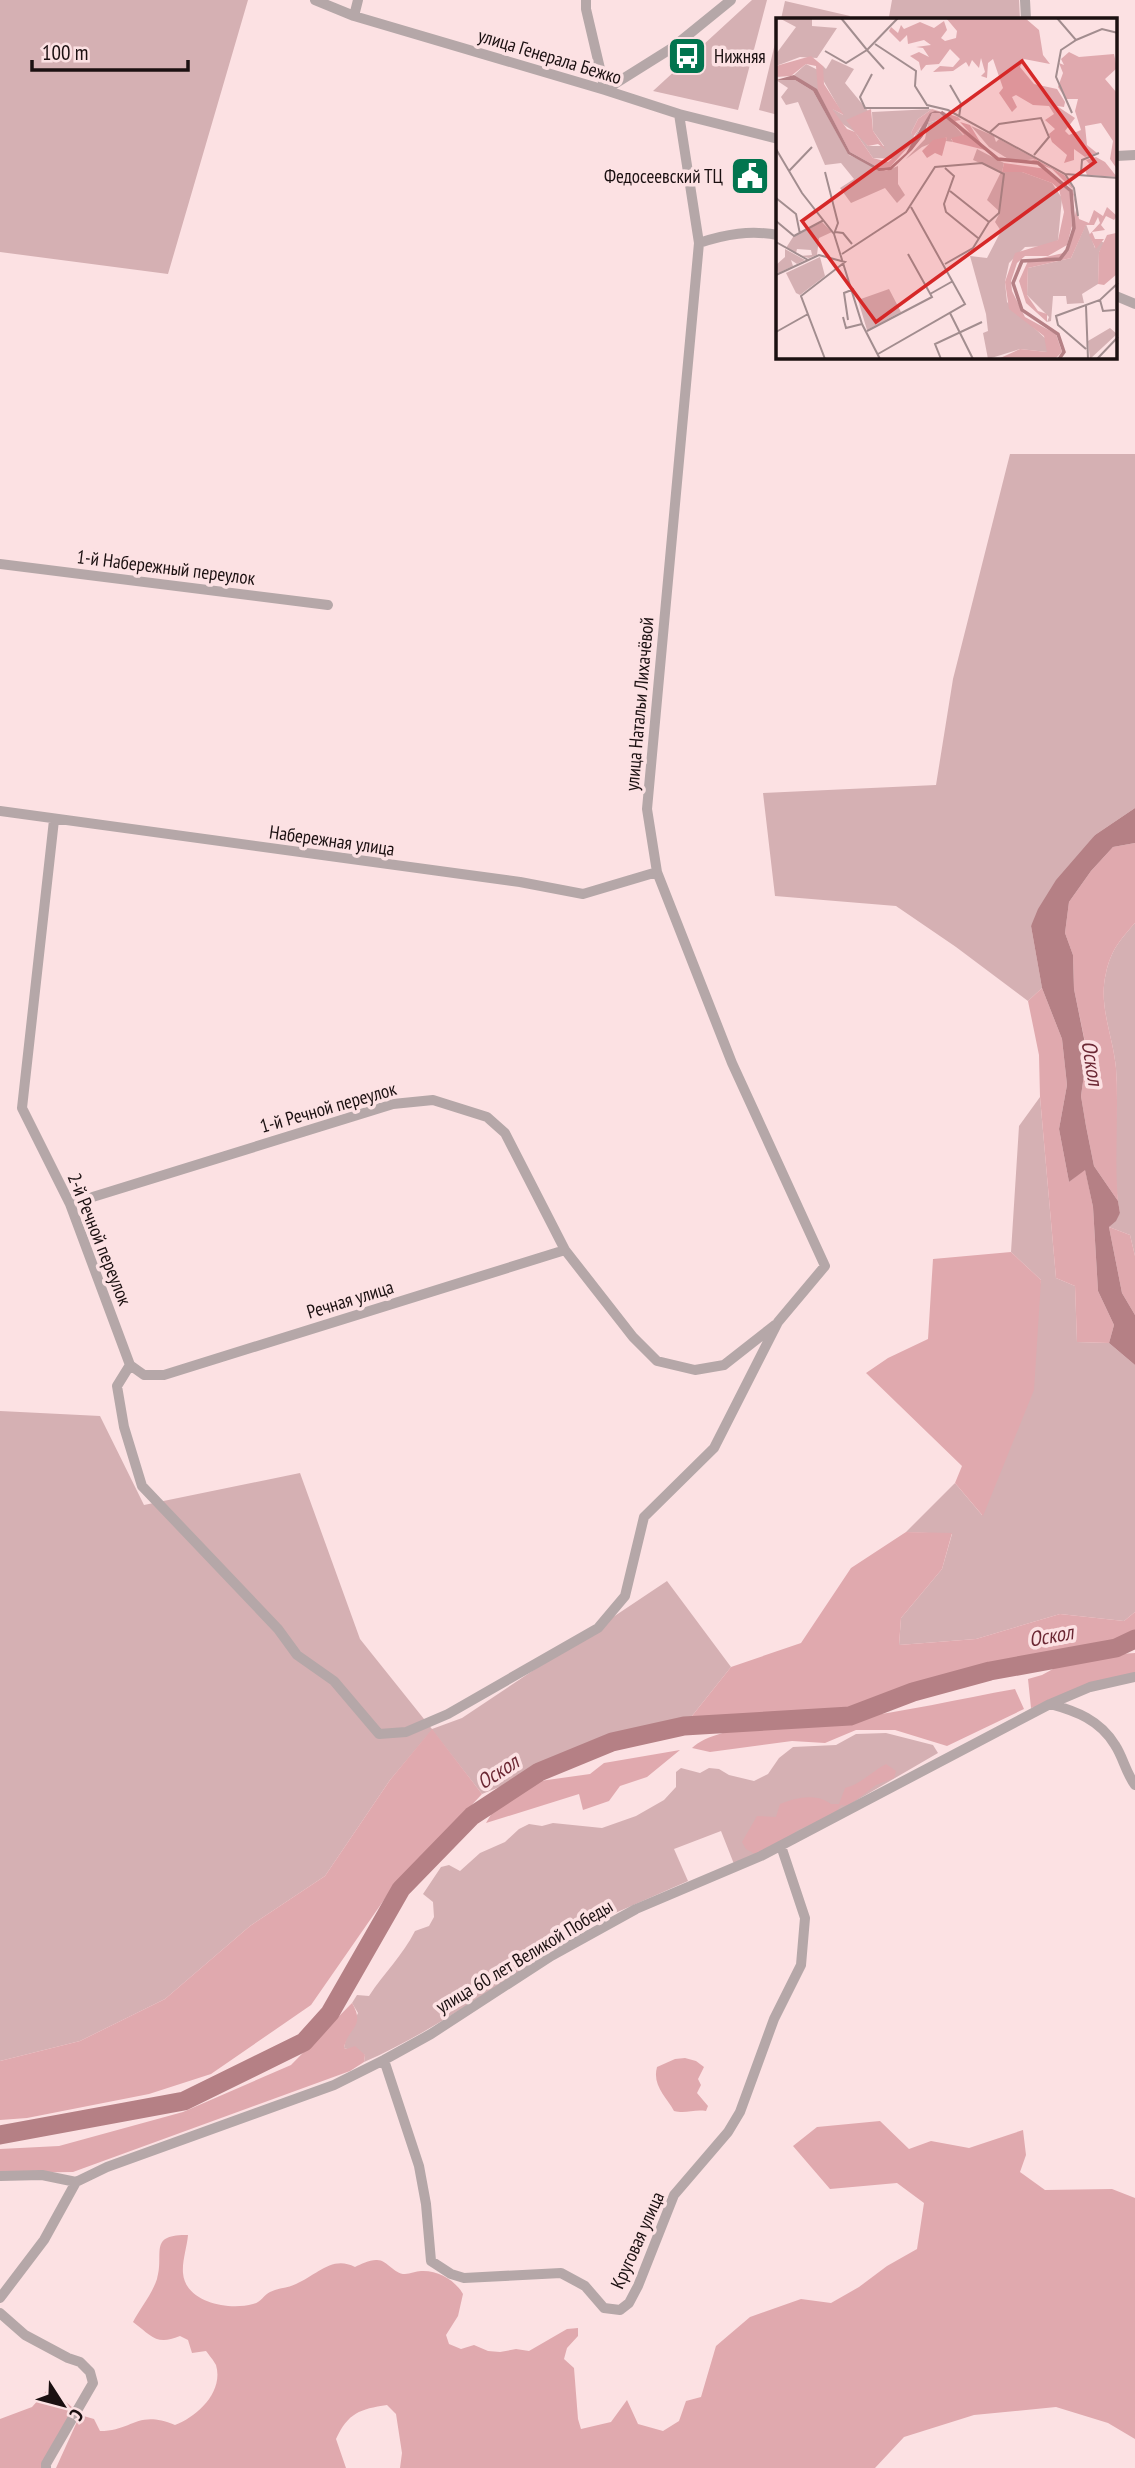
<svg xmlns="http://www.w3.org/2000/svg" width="1135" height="2468" font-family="'PT Sans Narrow',sans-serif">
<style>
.green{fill:#d5b0b3}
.forest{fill:#e0a9ae}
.water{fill:#b58085}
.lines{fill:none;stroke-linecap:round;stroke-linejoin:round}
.river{stroke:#b58085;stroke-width:19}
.minor{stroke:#b5a7a8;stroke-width:10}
.labels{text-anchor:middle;stroke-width:7;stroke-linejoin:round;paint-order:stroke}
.street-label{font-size:19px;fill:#1b1011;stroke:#fce1e3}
.poi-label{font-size:19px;fill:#1b1011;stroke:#fce1e3;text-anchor:start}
.water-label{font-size:21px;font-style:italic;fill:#6c2834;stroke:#fce1e3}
.inset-river{fill:none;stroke:#b58085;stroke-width:3.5}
.inset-road{fill:none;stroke:#a28d8f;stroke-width:2}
.view{fill:#d62828;fill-opacity:0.15;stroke:#d62828;stroke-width:3.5}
.inset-edge{fill:none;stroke:#1b1011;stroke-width:3.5}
</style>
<rect width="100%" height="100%" fill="#fce1e3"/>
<path class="green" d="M0,0H248L168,274L0,252Z
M752,0H767L738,110L653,91Z
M892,0H1019L1020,19H898L889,17Z
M785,1L850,16L849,19H781Z
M778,31V115L759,110Z
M1010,454H1135V808L1095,835L1031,926L1042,988L1028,1001L956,947L896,906L775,896L763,793L936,785L953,679Z
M1135,923V1256L1130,1235L1109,1227L1120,1213C1110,1165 1119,1116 1116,1068C1113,1035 1098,1006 1106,973C1111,950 1120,940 1135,923Z
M1040,1097L1056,1278L1075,1286L1077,1342L1109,1343L1135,1365V1612L1124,1621L1060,1614L976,1639L899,1645L901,1618L942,1569L952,1534L906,1532L955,1483L982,1515L1041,1280L1011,1252L1019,1126Z
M0,1411L100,1416L144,1505L300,1473L360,1639L432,1729L462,1718L667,1581L731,1667L684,1726L612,1742L482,1794L432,1730L390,1780L325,1876L250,1926L165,1999L80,2041L0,2061Z
M886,1733L933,1745L938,1753L797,1835L734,1864L721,1831L674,1849L688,1881L597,1921L568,1939L563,1930L549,1939L554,1949C492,1988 431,2033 364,2062L365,2055L344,2048L346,2038L358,2013L352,2003L357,1995L369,1996C384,1973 403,1955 415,1931L429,1926L434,1917L433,1902L423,1894L441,1867L449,1865L460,1871L480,1853L505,1842L519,1829L529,1824L542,1826L553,1823L602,1828L636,1816L664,1800L676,1787V1772L681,1768L700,1773L709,1768L719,1769L729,1775L754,1781L768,1774L779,1758L793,1747L836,1745L856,1734Z"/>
<path class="forest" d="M1135,843V923C1120,940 1111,950 1106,973C1098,1006 1113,1035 1116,1068C1119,1112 1114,1157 1118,1201L1094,1166L1086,1126L1081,1096L1087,1052L1074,989L1073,955L1065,933L1069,902L1091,871L1113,847Z
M1042,988L1062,1039L1067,1085L1059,1129L1069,1182L1085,1169L1093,1207L1098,1291L1114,1325L1109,1343L1077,1342L1075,1286L1056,1278L1040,1097L1039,1055L1028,1001Z
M1109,1227L1130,1235L1135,1256V1315L1122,1293Z
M1011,1252L1041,1280L1034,1390L983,1516L955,1483L962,1466L866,1373L888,1358L928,1339L933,1259Z
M906,1532L952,1533L942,1569L901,1618L899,1645L976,1639L1060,1614L1124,1621L1135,1612V1633L1116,1648L990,1671L913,1692L850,1716L684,1726L731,1667L801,1643L851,1568Z
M1135,1653V1680L1098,1686L1073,1699L1031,1708L1028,1679L1042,1675L1075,1657Z
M1015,1689L1024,1709L947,1746L895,1730H856L825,1743L792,1741L710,1752L692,1748C719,1722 808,1724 847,1719C903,1712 959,1699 1015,1689Z
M432,1729L482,1794L386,1897L311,2005L211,2074L149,2094L27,2118L0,2120V2061L80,2041L165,1999L250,1926L325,1876L390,1780Z
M680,1750L647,1777L620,1786L609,1801L583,1810L579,1794L486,1823L496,1806L517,1797L540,1781L590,1774L604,1763Z
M886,1764L896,1771L894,1778L876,1785L848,1806L841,1805L834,1815L797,1830L792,1836L755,1854L746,1849L742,1842L757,1816L776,1817L780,1804C796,1797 817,1793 831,1804H839L845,1788C861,1784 871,1772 886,1764Z
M352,2003C366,2027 348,2027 344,2048L347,2049L355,2046L365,2055L364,2062L350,2071L73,2172L0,2173V2149L59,2146L183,2112L291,2065Z
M685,2058L696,2061L704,2067L698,2079L701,2085L697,2093L708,2106L706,2111C694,2109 686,2114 674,2111C666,2096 652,2086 657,2067L675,2059Z
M880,2121L909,2149L931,2141L969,2148L1023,2130L1026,2155L1020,2172L1045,2190L1112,2189L1135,2198V2439L1108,2423L1056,2407L974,2415L904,2437L875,2468H400L402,2453L396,2414L387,2405C360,2409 348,2413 336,2439L346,2468H56L80,2415L94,2419L100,2431C133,2431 137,2409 175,2425C197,2417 224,2392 216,2365C214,2361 209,2355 206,2351L192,2353L188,2340L180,2336C156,2346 152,2336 133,2322C140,2309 152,2294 157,2279C165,2254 147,2234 188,2235C187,2247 182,2261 183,2273C185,2302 228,2311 253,2304C260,2303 264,2295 270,2292C278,2288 288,2288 296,2284C317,2275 332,2255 355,2267C361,2264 369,2260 376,2260C387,2259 393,2274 405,2274C410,2274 416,2271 421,2271C438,2270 455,2280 463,2294L458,2316L446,2335L449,2344L461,2349L474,2345L488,2351L500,2352L516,2349L529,2351L567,2329L578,2328V2336L567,2348L564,2359L574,2368L578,2419L581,2429L611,2422L627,2400L638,2424L663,2431L679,2421L686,2401L701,2397L716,2346L750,2317L801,2299L831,2303L859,2287L887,2266L917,2249L924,2203L897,2183L830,2189L793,2146L817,2127Z
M49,2388L73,2408L42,2468H0V2419L32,2407Z"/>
<path class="water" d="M1135,808V843L1113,847L1091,871L1069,902L1065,933L1073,955L1074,989L1087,1053L1081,1096L1086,1126L1094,1166L1118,1201L1120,1213L1116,1221L1109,1227L1122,1293L1135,1315V1365L1109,1343L1114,1325L1098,1291L1093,1207L1085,1170L1069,1182L1059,1129L1067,1085L1062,1039L1042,988L1031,926L1038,909L1056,880L1095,835Z"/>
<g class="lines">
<path class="river" d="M0,2135L184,2101L304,2042L330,2013L401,1889L472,1816L539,1772L612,1742L684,1726L850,1716L913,1692L990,1671L1116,1648L1135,1639"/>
<path class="minor" d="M315,0L354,16L605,90L679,114L778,139
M586,0V9L605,90L672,48L731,0
M1025,0L1026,19
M354,16L358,0
M1116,156L1135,155
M699,243C726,234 750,230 778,235
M1116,296L1135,304
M0,564L328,605
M0,811L520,882L583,894L657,872
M54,820L22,1108L70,1204L130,1365L144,1375H164L565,1250
M70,1204L393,1104L433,1100L487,1117L505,1133L565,1250L633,1337L657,1361L695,1370L724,1365L775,1325
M130,1365L117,1386L124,1427L142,1486L278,1629L297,1655L334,1681L379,1734L406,1732L448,1714L598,1628L625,1596L644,1517L714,1448L778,1322L825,1266L732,1063L657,872L647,809L699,243L679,114
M1050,1704C1076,1711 1100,1720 1115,1745C1123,1757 1126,1773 1135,1785
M384,2060L419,2166L426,2204L431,2261L451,2274L464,2278L561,2273L585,2286L604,2308L620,2310L629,2303L638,2286L674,2195L728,2132L740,2112L774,2019L801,1965L805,1918L781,1846
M0,2176L42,2175L76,2182L107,2167L334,2085L384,2060L431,2034L551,1956L636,1909L761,1856L1050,1704L1090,1687L1135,1677
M0,2298L44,2240L76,2182
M0,2313L25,2335L68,2358L80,2362L90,2372L93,2383L46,2464V2468"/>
</g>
<defs>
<g id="bus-square" transform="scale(2.0125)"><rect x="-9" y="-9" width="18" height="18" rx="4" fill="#02754f" stroke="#fce1e3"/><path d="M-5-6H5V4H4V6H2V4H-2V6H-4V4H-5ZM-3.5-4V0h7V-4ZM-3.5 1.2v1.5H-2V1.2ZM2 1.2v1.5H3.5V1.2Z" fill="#fff"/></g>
<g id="civic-square" transform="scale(2.0125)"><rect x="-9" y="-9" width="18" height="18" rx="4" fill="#02754f" stroke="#fce1e3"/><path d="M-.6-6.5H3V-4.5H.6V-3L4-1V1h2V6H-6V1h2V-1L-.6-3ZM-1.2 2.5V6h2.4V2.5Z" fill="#fff"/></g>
</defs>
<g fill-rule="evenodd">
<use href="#bus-square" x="687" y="56"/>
<use href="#civic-square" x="750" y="176"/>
</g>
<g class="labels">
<g class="street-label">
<text transform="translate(550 56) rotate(17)" y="7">улица Генерала Бежко</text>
<text transform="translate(166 567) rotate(7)" y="7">1-й Набережный переулок</text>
<text transform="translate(639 704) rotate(-85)" y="7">улица Натальи Лихачёвой</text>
<text transform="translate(332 840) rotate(8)" y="7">Набережная улица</text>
<text transform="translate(328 1107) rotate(-16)" y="7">1-й Речной переулок</text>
<text transform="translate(100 1239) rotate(68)" y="7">2-й Речной переулок</text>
<text transform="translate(350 1299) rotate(-17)" y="7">Речная улица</text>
<text transform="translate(524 1956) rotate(-31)" y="7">улица 60 лет Великой Победы</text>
<text transform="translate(637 2240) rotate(-66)" y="7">Круговая улица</text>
</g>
<g class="poi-label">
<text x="714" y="63">Нижняя</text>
<text x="723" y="183" text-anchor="end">Федосеевский ТЦ</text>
</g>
<g class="water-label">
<text transform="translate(1092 1063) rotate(81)" y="7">Оскол</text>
<text transform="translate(1051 1636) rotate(-10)" y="7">Оскол</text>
<text transform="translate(498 1772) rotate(-33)" y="7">Оскол</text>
</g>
</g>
<g transform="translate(776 18)">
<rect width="341" height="341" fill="#fce1e3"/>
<path d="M3,0H36V8L61,10L41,40L24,39L0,48V36L20,9ZM56,41L78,51L69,65L92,93L74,103L92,128H108L97,113L96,94L156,91L142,101L135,115L138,119L145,107L137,126L118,141L97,140L79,114L62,103L55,90L67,97L47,62V48L50,51ZM30,46L42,52V74L18,57ZM0,62H19L37,73L73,137L110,153L122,148V166L129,177L121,185L109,170L75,185L64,170L78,161L65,145L49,147L22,84L10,87L5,79L12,70ZM171,99L188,118L175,121L177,124L170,123L171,119L146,129L130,141L149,121L152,105ZM195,108L218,118L220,124L223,121L260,141L237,144L213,129ZM201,131L228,145L226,154H246L276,165L286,180L282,222L273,228L249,229L233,245L229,264L231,284L272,323L271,334L244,331L212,341L207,315L212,313L210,296L194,238L211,240L225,213L219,204L224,194L211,182L225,154L197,142ZM46,204L56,214L43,220L41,237L33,240L24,238L36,237L35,232L21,231L20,235L10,230L17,219ZM310,206L319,230L324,223L329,225L323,234L322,266L306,276L308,285L291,286L290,278H277L275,303L271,304L273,299L251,277L252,250L295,240ZM9,231L29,242L21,246L15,242L17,248L2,255L0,247L9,239ZM44,239L49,258L24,277L20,275L10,255ZM113,271L125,294L91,312L82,282ZM334,310L341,316L314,341L312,323Z" fill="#d5b0b3"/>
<path d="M170,0H249L263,12L267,37L274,46L248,41L244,49L258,66L281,71L289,84L288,89L281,88L299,100L289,113L293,117L305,112L299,93L302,81H290L282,69L287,55L283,45L288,47L285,41L293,34L303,39L338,36L341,50L329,61L341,75V151L334,141L337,123L325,105L309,108L311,127L321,135L309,139L298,131V142L288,145L291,137L276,124L273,116L279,111L269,102L278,96L273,88L257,87L240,77L236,79L241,89L236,94L223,75L227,70L217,41L212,45L211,60L205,58L209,54L205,40L203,50L196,42L193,49L190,44L177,53L157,54L164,48L177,49L184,41L174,31L163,46L150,47L145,53L143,44L134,38L143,34L153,39L147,30L140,29L155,27L148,22L132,26L131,17L124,24L113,13L115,9L122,15L125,7L128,11L144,4L158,10L168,3L171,12L165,20L169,23L180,20L181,13ZM35,38L47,48L48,66L68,97L56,91L71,111L79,114L70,102L95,91L97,113L110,132L102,126L92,128L79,114L97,140L112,144L134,127L114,149L103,150L74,134L42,74L40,48L30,46L15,58L0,59V48ZM156,91L182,99L185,102L179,103L194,115L184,104L194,107L209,132L177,124L175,120L188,117L171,99L152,105L156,95L137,126L145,108L137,119L135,115L142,101ZM171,119L166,138L159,135L151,140L146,133L157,122ZM320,139L329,144L341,159L311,157L309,152L315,148L310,142ZM259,141L288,157L296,167L303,201L313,205L318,192L327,198L331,189L341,198L338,202L330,198L325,207L329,212L316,214L319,221H328L320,231L313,217L324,205L322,199L318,207H310L295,240L252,250L251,277L262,293L271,296V304L250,285L243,263L252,243L292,234L300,192L296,171L276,151L255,143ZM228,145L271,151L294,174L296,208L291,227L272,238H249L241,245L235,263L236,273L249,299L280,316L286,334L279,341H222L244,331L271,334L268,318L233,291L229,264L239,235L282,222L288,194L283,171L276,165L246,154H226ZM340,215L341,256L328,267L322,266L323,234L331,217Z" fill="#e0a9ae"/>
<path d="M18,57L41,71L74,134L103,150L114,149L130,135L154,95L159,93L170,95H156L147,118L136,132L115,152L103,153L72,136L37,73L19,62H0Z" fill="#b58085"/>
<path class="inset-river" d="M165,94L222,141L262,145L295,173L298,210L291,232L284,241L246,243L237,265L246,292L282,316L288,334L283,341"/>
<path class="inset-road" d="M65,0L91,32L122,0M281,0L300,22L285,32L280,59L296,95M300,22L326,11L342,15M99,26L140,53L139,68L151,87L172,92L289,156L298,170L302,198M49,33L70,45L91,32L108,51M96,56L84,79L89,90H153M174,67L185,86L183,99M213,115L223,106L265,100L273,119L258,137M0,131L26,175L58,216L86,306L104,341M169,150L178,158L168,186L170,194L202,220M13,153L36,129M49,154L62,205L58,216M305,155L306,142L323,135M289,156L342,160M0,180L20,196L24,216M0,203L18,218L48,202M59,214L67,215L76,226M0,224L32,242M66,236L130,194L159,149L206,145L228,156L223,195L213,204M169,246L197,230L213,204L174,173M0,257L43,237L69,244L25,278L49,341M154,276L177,263M324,282L327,293L339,292M310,288L312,341M174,295L197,341M67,299L70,310L86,306M72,302L68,275L78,271M91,313L156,279L132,236M0,314L32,296M310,331L282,307L280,298L324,282L342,265M102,336L189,286L135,189M165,341L159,326L206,304M321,341L342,319"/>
<path class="view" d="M246,43L319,144L100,304L26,203Z"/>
<rect width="341" height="341" class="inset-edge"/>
</g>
<g transform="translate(63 2405) rotate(126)" stroke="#fce1e3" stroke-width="5" paint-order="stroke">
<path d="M0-5L12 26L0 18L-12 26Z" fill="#1b1011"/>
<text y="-10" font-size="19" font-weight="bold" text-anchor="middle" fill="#1b1011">С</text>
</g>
<path d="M32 60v10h156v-10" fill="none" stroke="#1b1011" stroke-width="3.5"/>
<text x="42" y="60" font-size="21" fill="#1b1011" stroke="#fce1e3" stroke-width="5" paint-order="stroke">100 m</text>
</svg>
